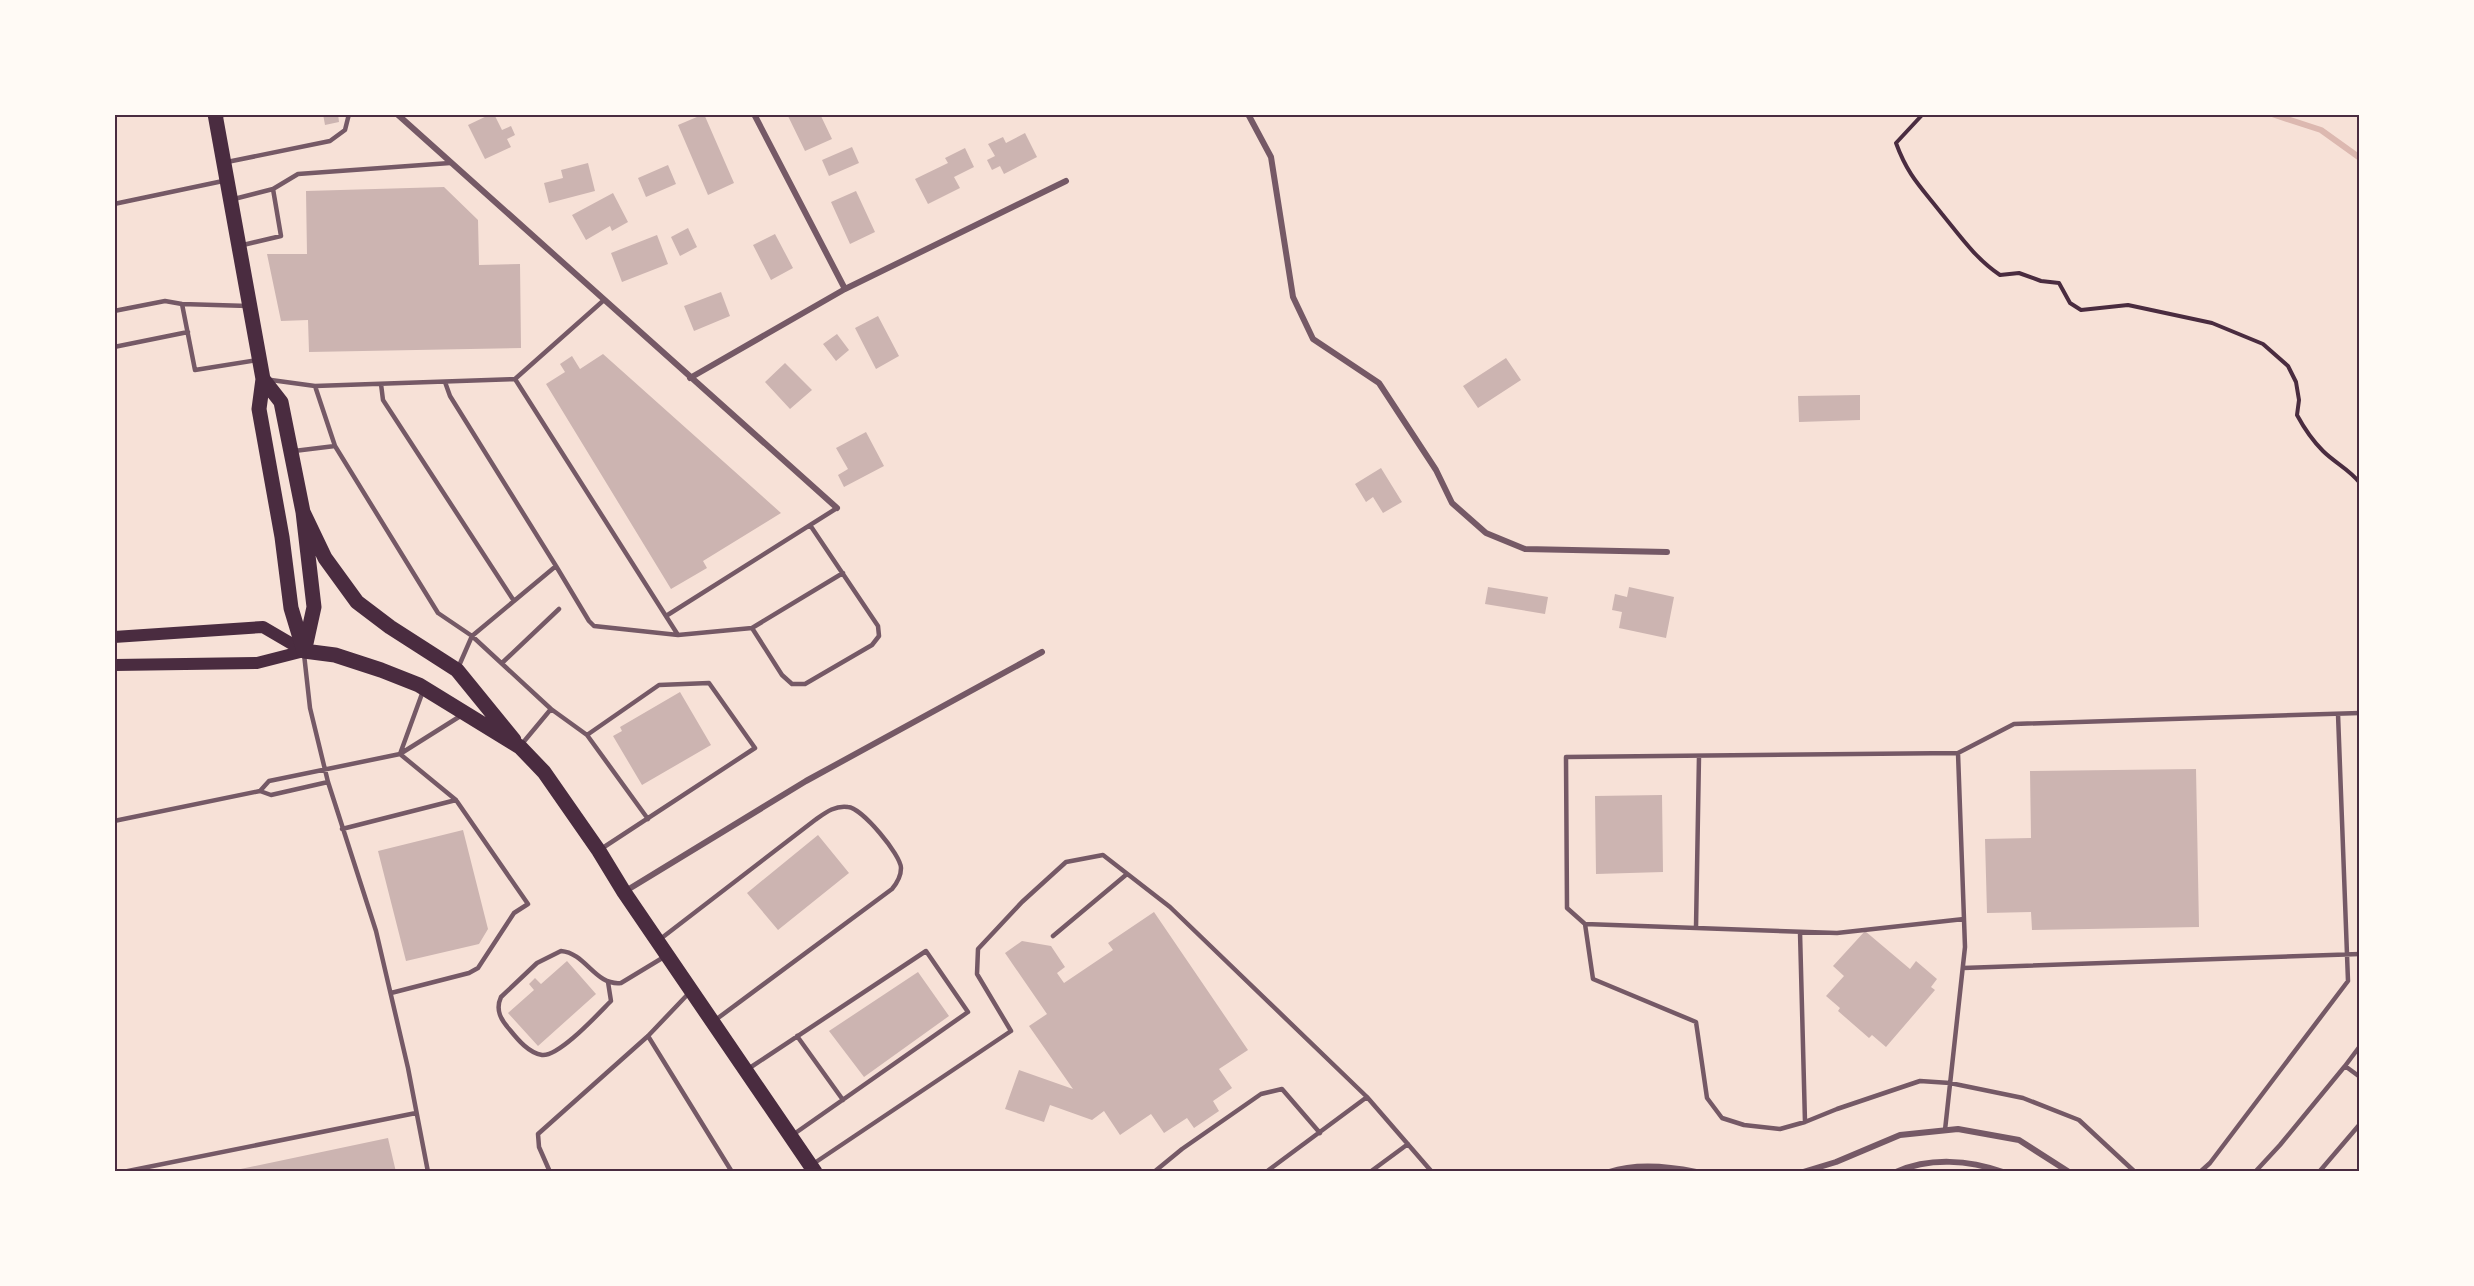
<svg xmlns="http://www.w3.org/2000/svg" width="2474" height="1286" font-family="'Work Sans',sans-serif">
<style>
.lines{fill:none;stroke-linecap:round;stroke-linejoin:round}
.stream{stroke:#dcb8b0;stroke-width:6}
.building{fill:#ccb4b1}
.path{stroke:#4a2c40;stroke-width:4}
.service{stroke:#755966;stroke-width:4.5}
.minor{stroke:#755966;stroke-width:6}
.secondary{stroke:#4a2c40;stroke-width:12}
.primary{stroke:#4a2c40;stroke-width:15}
.neatline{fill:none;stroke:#4a2c40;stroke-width:2}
</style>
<rect width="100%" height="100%" fill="#f7e1d7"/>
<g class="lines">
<path class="stream" d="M2272,114L2321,130L2360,158"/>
</g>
<path class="building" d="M323,114H338L339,122L325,125Z
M491,114H494L502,130L511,126L515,135L507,139L511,147L485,159L468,125Z
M704,114L734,183L708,195L678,125Z
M787,114H820L832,139L805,151Z
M1025,133L1037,157L1004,174L1000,166L992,170L987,160L995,156L988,144L1003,137L1006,143Z
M852,147L859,163L829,176L822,160Z
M965,148L974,167L954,177L960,188L928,204L915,179L948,163L945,158Z
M588,163L595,191L549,203L544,183L563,178L561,170Z
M668,165L676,184L646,197L638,178Z
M444,187L478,220L479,265L520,264L521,348L309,352L308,320L281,321L267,254H307L306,191Z
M856,191L875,232L850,244L831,202Z
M613,193L628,222L612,231L610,226L586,240L572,215Z
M688,228L697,247L680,256L671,237Z
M775,234L793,268L771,280L753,245Z
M657,235L668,264L622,282L611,253Z
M721,292L730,316L694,331L684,306Z
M878,316L899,356L876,369L855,328Z
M837,334L849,350L836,361L823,344Z
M603,354L781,513L703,561L707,568L671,589L546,384L565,372L560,364L572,356L580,369Z
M1506,358L1521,380L1478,408L1463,386Z
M785,363L812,390L790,409L765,382Z
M1860,395V420L1799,422L1798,396Z
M866,432L884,466L844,487L838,475L848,469L836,448Z
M1381,468L1402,502L1383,513L1373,497L1366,502L1355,484Z
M1488,587L1548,597L1545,614L1485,604Z
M1629,587L1674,597L1666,638L1619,628L1622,612L1612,610L1615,594L1627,597Z
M680,692L711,745L642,785L613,736L622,731L620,727Z
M2196,769L2199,927L2032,930L2031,912L1987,913L1985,839L2031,838L2030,771Z
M1662,795L1663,872L1596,874L1595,796Z
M463,830L488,929L479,944L406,961L378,851Z
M818,835L849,873L778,930L747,893Z
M1154,912L1248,1050L1219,1069L1232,1088L1213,1101L1219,1111L1194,1128L1187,1118L1164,1133L1151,1114L1120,1135L1104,1111L1092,1120L1050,1105L1044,1122L1005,1109L1019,1070L1073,1089L1029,1026L1047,1014L1005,953L1022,941L1051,946L1065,967L1057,973L1064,983L1113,950L1108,943Z
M1865,931L1910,969L1916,961L1937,979L1931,987L1935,990L1886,1047L1872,1035L1869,1038L1838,1011L1840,1008L1826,996L1844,976L1833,966Z
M567,961L596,994L538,1046L508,1013L534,990L529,984L535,978L541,984Z
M918,972L949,1016L864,1077L829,1031Z
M388,1138L396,1172H231V1171Z"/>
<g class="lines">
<path class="path" d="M1923,114L1896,143C1908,176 1921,187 1942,214C1960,236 1976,259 2000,275L2019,273L2041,281L2059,283L2070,303L2081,310L2128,305L2212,323L2263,344L2288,366L2296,382L2299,400L2297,415C2304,428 2313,441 2323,451C2335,463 2349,469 2360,483"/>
<path class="service" d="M218,116L228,114
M227,162L330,141L345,130L349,114
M273,189L298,174L450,163
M234,199L273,189L281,236L243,245
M114,204L223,181
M182,304L195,370L257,360
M114,311L165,301L182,304L248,306
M114,347L188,332
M515,379L678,635
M271,380L315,386L335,446
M445,382L450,396L556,566
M381,384L383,400L514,601
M315,386L515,379L604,300
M294,451L335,446L438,613L472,636L551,709L521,745
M666,616L837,508
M752,628L843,573
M304,654L310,708L328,782L376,931L408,1068L428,1172
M502,663L559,609
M458,668L472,636L556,566L589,621L594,626L678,635L752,628L782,675L792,684H805L872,645L879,636L878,626L810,525
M551,709L587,735
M400,754L456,800
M400,754L423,691
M260,791L271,795L328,782
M114,821L260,791L269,781L400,754L462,715
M342,829L456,800L528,904L514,913L478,968L469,973L391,993
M601,849L755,748L709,683L659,685L587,735L648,819
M1964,919L1837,933L1585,924L1593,979L1696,1022L1707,1098L1722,1118L1744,1125L1780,1129L1805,1122L1837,1109L1920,1081L1950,1083L2023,1098L2079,1120L2135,1172
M1585,924L1567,908L1566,757L1958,753
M1696,928L1699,756
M1800,932L1805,1122
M1053,936L1127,874
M659,940L815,820C825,813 835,805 848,807C862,808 901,855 901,868C901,876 897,883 892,889L714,1021
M1963,968L2360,954
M608,982L611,1001C598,1014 559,1057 542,1055C529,1053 518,1040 510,1030C501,1020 495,1010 501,997L537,963L561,951C586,953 595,986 621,983L664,957
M648,1036L732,1172
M797,1036L843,1100
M2345,1066L2360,1046
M748,1069L926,951L968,1012L794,1134
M1945,1130L1965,947L1958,753L2014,724L2360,713
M813,1164L1011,1031L977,974L978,949L1022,902L1066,862L1103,855L1170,907L1367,1097L1432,1172
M123,1172L416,1113
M550,1172L539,1147L538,1134L648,1036L689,993
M1154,1172L1182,1149L1261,1094L1282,1089L1320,1133
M1266,1172L1367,1097
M1370,1172L1408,1144
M2200,1172L2210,1163L2348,981L2338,714
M2255,1172L2280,1145L2345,1066L2360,1077
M2319,1172L2360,1124"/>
<path class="minor" d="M397,114L837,508
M754,114L845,289
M1248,114L1271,157L1293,297L1313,339L1379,383L1436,470L1452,503L1486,533L1525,549L1667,552
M690,378L845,289L1066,181
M624,892L806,781L1042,652
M1609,1172C1637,1163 1667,1166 1696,1172
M1803,1172L1836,1162L1900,1135L1958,1129L2019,1140L2069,1172
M1896,1172C1930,1157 1969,1160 2003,1172"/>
<path class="secondary" d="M114,637L263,627L304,651
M114,665L257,663L304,651"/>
<path class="primary" d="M215,114L263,379L259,409L282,537L291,608L304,651
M263,379L281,402L303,512L314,607L305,648
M303,512L325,558L357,602L390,627L457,670L514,740
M304,651L335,655L381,670L419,685L520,747L544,772L599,851L624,892L815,1172"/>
</g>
<rect width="2474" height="1286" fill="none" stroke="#fffaf5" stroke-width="231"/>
<rect x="116" y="116" width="2242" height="1054" class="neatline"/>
</svg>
